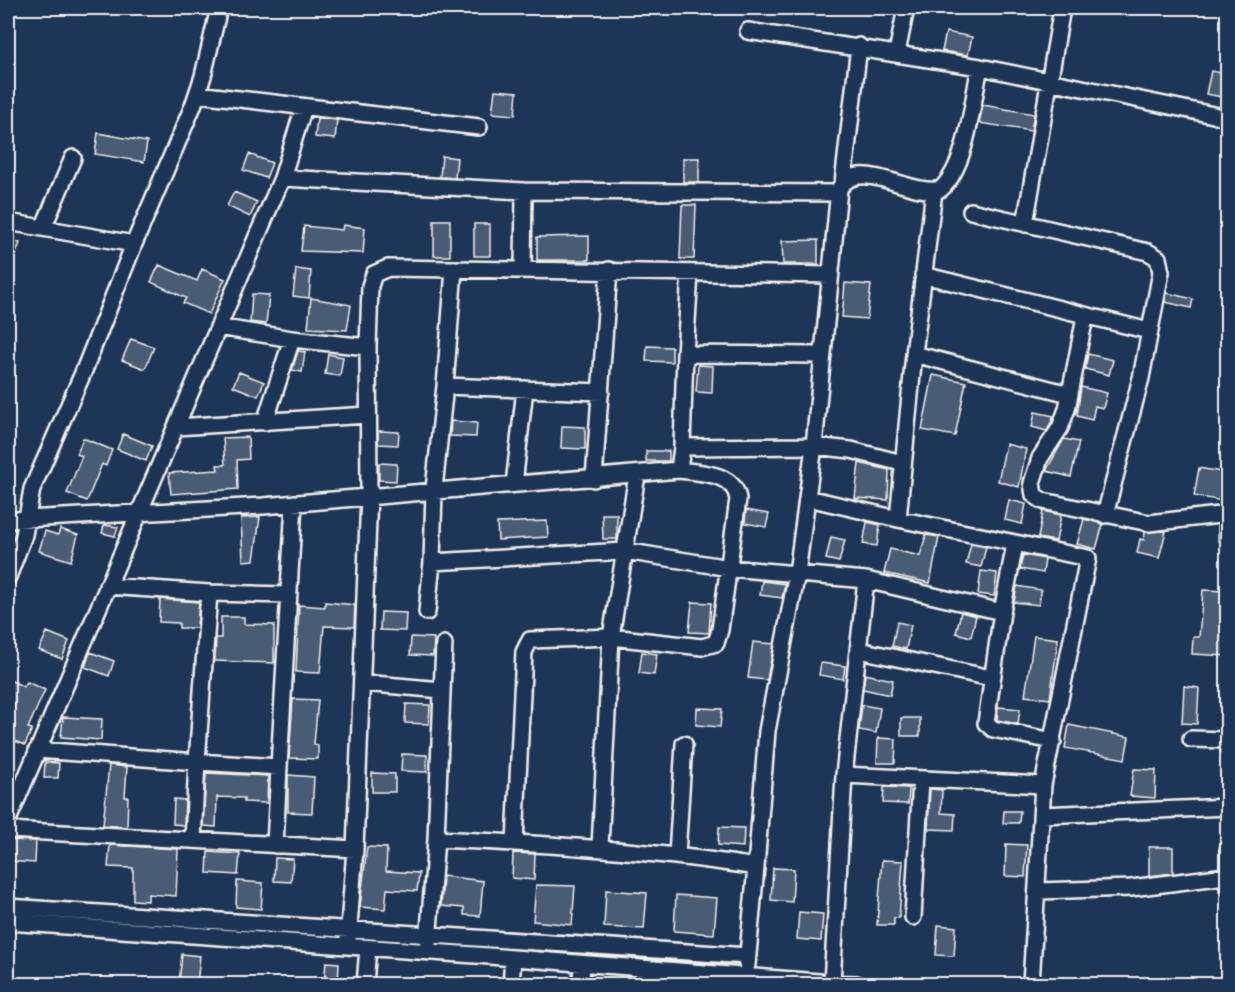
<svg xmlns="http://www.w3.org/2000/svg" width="1235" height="992" font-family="'Indie Flower',sans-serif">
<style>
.building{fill:#485b74;stroke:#f4f1e8;stroke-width:1.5}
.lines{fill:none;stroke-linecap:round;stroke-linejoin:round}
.minor-casing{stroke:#f4f1e8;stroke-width:20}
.minor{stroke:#1d3557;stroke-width:15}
</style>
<rect width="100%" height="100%" fill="#1d3557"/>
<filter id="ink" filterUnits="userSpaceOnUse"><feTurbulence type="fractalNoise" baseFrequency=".0167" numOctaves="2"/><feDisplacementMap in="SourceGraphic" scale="12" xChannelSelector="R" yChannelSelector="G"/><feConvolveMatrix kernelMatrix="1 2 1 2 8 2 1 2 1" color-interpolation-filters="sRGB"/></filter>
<g filter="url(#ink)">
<path class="building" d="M946,32L972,37L968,55L942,51Z
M1211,71L1227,74V98L1206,94Z
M495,90L517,92L515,115L492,113Z
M983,105L1034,114L1031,131L979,123Z
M317,118L337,120L335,139L315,137Z
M98,133L147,142L144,162L95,154Z
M249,154L272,163L266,178L243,170Z
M442,156L457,158L455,178L440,177Z
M683,158H699V182H683Z
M234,192L257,202L250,217L227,206Z
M682,205H696L694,259H680Z
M434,220H450V256H434Z
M474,224H490V256H474Z
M343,225L365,228L363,253L301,251L304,226L342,230Z
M589,236V260H537V237Z
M8,238L20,243L8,274Z
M818,240V264H783L782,241Z
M159,265L197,281L202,269L225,279L209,314L183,303L186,298L151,282Z
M296,269L311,271L309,298L293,296Z
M845,283L871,285L867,319L842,317Z
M1167,293L1193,299L1191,308L1165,302Z
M252,294L269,295L266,324L250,322Z
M311,298L351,305L347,330L308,328Z
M131,339L154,347L145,369L122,360Z
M647,346L672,347V362L646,361Z
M298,351L305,352L302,372L292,370Z
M328,354L343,357L340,376L325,374Z
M1088,354L1113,360L1109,375L1085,369Z
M698,365L713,366L712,393L696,392Z
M239,372L264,382L258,396L233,386Z
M933,375L966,382L955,436L922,430Z
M1081,387L1107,393L1103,408L1095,406L1092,420L1077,416Z
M1035,412L1054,416L1047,431L1032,427Z
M451,421L477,423L476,437L450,436Z
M562,426L585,427V449L561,448Z
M378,431L399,432L398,445L378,444Z
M123,434L152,446L146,461L117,449Z
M248,437L249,459L237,460L238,489L171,494L169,473L218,470L217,465H225L223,438Z
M83,438L112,450L106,466L102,464L87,501L67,493L82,456L77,454Z
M1064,439L1079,442L1071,477L1046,471Z
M1006,444L1026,449L1019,487L998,481Z
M646,451H669V461H646Z
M379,463L397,464L396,481L379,480Z
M859,463L889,470L888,500L855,498Z
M1199,468L1227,473L1223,501L1194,496Z
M1009,500L1026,504L1022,524L1005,520Z
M746,510L769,514L766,527L745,523Z
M1043,511L1061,515L1056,541L1038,538Z
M602,514H617V539H603Z
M260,517L254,560L243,561L241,518Z
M1084,519L1103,524L1096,549L1077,544Z
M547,521L548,537L498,540L497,523Z
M867,522L880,525L877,546L863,544Z
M1227,524V541H1218V525Z
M104,525L118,527L115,536L102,533Z
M60,529L78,535L71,561L39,551L45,531L58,535Z
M1166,531L1159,558L1137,553L1140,539L1144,540L1145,532Z
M926,535L939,537L930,583L884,573L890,549L920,556Z
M831,537L845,540L839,562L826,559Z
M971,544L986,547L981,567L966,564Z
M1023,555L1045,559L1043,573L1020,569Z
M981,571L997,573L994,596L978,594Z
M762,581L785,584L782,598L760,595Z
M1017,586L1041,590L1039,605L1014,602Z
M1203,590L1227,591V656L1192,654L1193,637H1199Z
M160,599L199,602L197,628H179V623L159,622Z
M325,602L355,605L354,627L324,626L320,673L296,672L299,605L325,607Z
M692,602L711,603L709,633L689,632Z
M381,612L406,613L405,631L380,630Z
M961,612L976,616L971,637L956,633Z
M221,617H244V624L274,625V663L215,661L216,638H221Z
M897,622L911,625L906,649L892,646Z
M47,632L69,641L62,659L39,650Z
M1034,636L1058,639L1050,699L1025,696Z
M411,637L434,638L433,656L410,655Z
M753,642L774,644L767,680L748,678Z
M90,652L114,661L109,676L85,667Z
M642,652L657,654L654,675L639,673Z
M821,663L845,666L843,679L819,675Z
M865,674L893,680L890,695L863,689Z
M8,679L24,687L27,682L45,690L28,728L32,729L25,745L8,738V721L15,704L8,700Z
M1184,686L1199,688L1197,724L1182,723Z
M293,699L318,700L314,744L318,745V759L289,758Z
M406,704L430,705L429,724L405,723Z
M862,705L880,708L876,733L859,730Z
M998,707L1020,709L1018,724L997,720Z
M697,708L722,709L720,727L696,725Z
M63,717L102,719L101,740L61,737Z
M901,718H920V736H901Z
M1069,725L1129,737L1125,759L1065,748Z
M878,738L896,739L895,763H877Z
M402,754L427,755V772L401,771Z
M45,762L59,763L58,778H44Z
M109,765L127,767L125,797H128L127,827L103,825Z
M1134,769L1156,770L1155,798L1130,796Z
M206,773L268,776L267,803L244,802V798L217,797L216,827L203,826Z
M372,773L395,774V792H372Z
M288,775L314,777L312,813L288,812Z
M884,787L909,788L908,804L883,803Z
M930,789L942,790L941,813L955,814L954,830L928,829Z
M174,799L185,800L184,825L173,824Z
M1004,811H1020L1019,823H1003Z
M719,827L744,828L743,847L718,845Z
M8,840L36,841L35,863L8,861Z
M1006,844L1027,845L1025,877L1005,876Z
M110,845L178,849L176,896L148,894V901L133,900V868L108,867Z
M367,847L387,848L386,871L419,873L417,891L387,889L385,909L360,907Z
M1149,847H1173V873L1149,876Z
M208,852L240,854L238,875L207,873Z
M513,853L535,854L534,880L512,878Z
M275,858L293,859L291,882L274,881Z
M882,860L903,861L899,918H894V925H877Z
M773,868L794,869L792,902L771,900Z
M443,876L483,881L480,916L464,915V908L441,906Z
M237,881L263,883L261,909L236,907Z
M536,885L575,886L572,925L533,921Z
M606,890L647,893L644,929L604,927Z
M676,895L717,898L714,934L674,931Z
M799,912L823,914L821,941L797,939Z
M938,925L956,927L954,956L936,955Z
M182,954L200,956L197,984H179Z
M326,962L339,963L338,984H324Z"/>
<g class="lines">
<g class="minor-casing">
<path id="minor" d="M748,31L980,67L1228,118
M897,53L906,8
M197,94L479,127
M282,178L304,107
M843,183L859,46
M971,211L1148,252L1158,258L1161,272L1141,378L1105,515
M8,222L134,244L83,373L32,489L24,535L8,577
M1025,224L1062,8
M43,228L73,158
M134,244L193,106L203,76L219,8
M454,269L445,386L601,392
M523,270L524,191
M690,273L685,354L822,355
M923,275L1149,331
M1085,317L1067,409L1060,428L1040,458L1032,483L1034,495L1043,501L1149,523L1228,514
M218,327L292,339
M914,354L1069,394
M265,422L292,339L368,347
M176,427L368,415
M682,447L685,354
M679,470L682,447L814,446L839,189C858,155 912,198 941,189C968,164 972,102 980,67
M594,479L609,270
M514,484L525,389
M808,498L898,519
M8,520L263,506L679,470C700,473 734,472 738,499L720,630L716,643L702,647L611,637L530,640L524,652L515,843
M432,562L625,551L729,568L866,580L844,775
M866,580L1002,612L986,723L993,729L1053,741
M107,586L209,593L288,595
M209,593L197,762L279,767L275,845
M427,612L432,562L434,489L445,386
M1002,612L1015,544
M859,650L991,678
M363,683L442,690
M1191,739L1228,740
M37,750L197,762L193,840
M279,767L294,503
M1041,815L1228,807
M8,820L282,178L524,191L838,193
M8,830L355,849L348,939
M436,839C544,844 650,850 756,867L747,965
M600,847L611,637L637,475
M355,849L369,495L368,347L370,286L374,274L388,268L830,275
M1228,850V888
M677,855L684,744
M756,867L767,731L797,573L814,446L851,450L902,463
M1039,891L1131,888L1226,876
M8,907L748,956
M913,917L921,779
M8,922L489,956L832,983L844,775L1043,785L1088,558L898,519L914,354L934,191
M428,943L436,839L444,644
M832,983L857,984
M365,984L368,948
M511,984L513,959
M581,984L582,964
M654,984L655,969
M1031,984L1043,785"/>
</g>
<use href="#minor" class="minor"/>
</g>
</g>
<rect width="1235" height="992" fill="none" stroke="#1d3557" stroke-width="30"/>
<rect x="15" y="15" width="1205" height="962" fill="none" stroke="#f4f1e8" stroke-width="2" filter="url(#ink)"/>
</svg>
